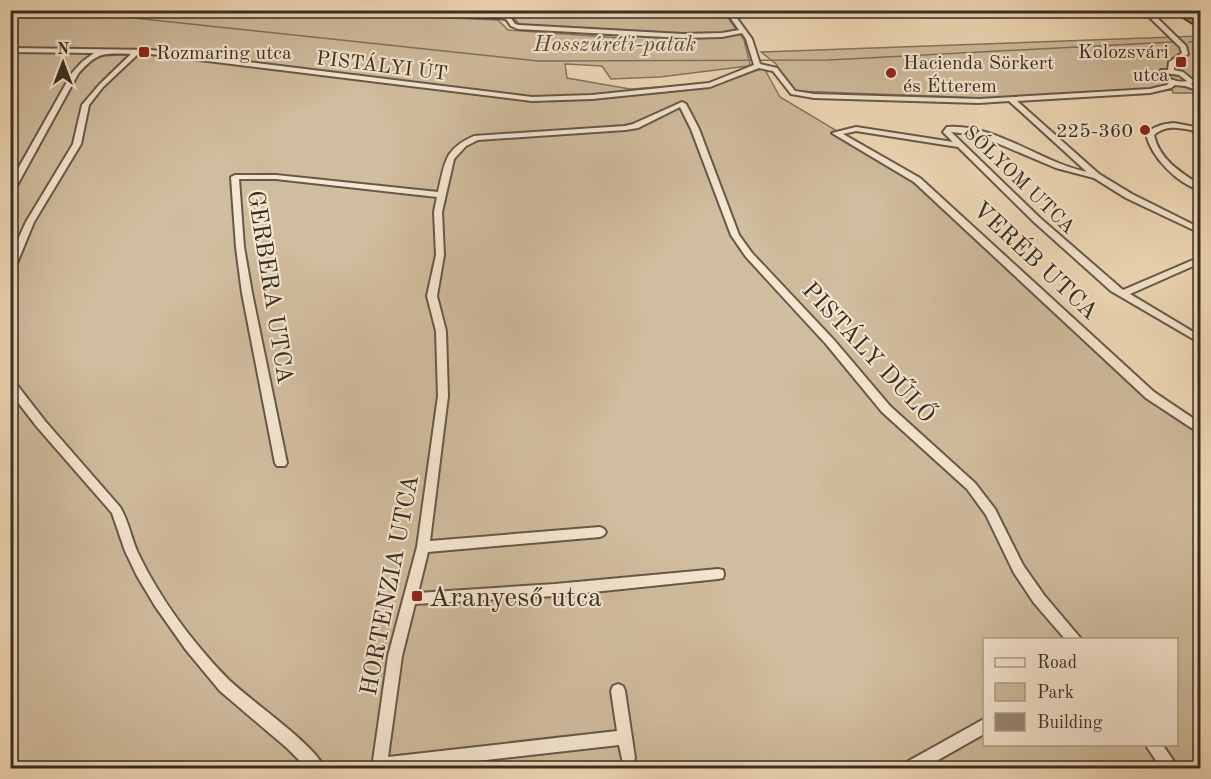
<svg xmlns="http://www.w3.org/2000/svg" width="1211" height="779" font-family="'Old Standard TT',serif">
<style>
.green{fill:#d1bd9f;stroke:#847662;stroke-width:1.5;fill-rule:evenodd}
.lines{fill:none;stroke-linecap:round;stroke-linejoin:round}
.stream{stroke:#81725f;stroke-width:1.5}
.building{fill:#988771;stroke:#372e24;stroke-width:1.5}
.street-casing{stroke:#665949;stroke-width:4}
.street{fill:#f6e7d1;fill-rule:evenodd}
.poi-dot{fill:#8f2418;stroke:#f6e7d1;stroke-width:2}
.labels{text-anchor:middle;stroke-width:4.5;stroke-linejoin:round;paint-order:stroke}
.far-poi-label{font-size:20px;fill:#372e24;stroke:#f6e7d1;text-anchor:end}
.far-street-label{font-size:20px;fill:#372e24;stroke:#f6e7d1}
.far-water-label{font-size:22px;font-style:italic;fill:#564a3c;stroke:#f6e7d1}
.street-label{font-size:24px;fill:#372e24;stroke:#f6e7d1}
.near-poi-label{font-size:28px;fill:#372e24;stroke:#f6e7d1;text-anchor:start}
</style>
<rect width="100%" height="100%" fill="#f1dab8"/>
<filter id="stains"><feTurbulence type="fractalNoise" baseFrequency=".00333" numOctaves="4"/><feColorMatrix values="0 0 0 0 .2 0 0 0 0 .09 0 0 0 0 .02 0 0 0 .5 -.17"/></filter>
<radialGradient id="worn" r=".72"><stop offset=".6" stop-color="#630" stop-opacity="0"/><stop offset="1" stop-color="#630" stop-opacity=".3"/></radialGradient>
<path class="green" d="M391,10L400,16L498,20L508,30L622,38L627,33L520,25L512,16L501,13L499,11L490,14L413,11H723L744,40L750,64L748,66L660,77L611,79L602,66L565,64L567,78L630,89L721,83L764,68L780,97L919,180L1152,395L1200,431V768H11L10,11ZM984,640H1176V744H984Z
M1200,36V93H1173L1172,90L1008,99L796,91L791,88L776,64L761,52Z"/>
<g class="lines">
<path class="stream" d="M59,10L538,61L829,60L1172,42
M1189,42L1200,41"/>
</g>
<path class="building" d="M1170,10H1189L1200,17V29Z"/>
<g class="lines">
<g class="street-casing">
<path id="street" d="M403,10L499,14L510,17L515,24L519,25L683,34L722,33L739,30L725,10H731L752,39L760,64L777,68L795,91L814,94L979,99L1150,89L1167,85L1169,83L1158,75L1161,70H1168L1169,62L1182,53L1180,47L1142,10H1149L1186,46L1188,54L1174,64V70L1183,72L1194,81L1191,84L1200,87V91L1185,86L1175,85L1171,88L1150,93L1017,101L1099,174L1132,194L1200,228V233L1126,198L1094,178L1056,168L985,138L969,134L951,132L1040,218L1123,290L1200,257V263L1130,294L1200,336V343L1111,291L1034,222L958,147L856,131L843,134L920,178L1154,392L1200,423V432L1196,431L1146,398L914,182L832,133L856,127L953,142L943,132L947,127C995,123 1041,163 1087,172L1009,101L979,103L814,98L791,94L773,71L759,68L710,87L592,99L532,101L151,54H138L103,87L89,105L81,144L34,222L15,268L10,271V257L26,222L73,144L82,105L99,85L131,54C103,53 97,52 78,74L14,191L10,193V183L72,73L82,62L94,53L10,52V48L151,50L532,97L592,95L709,83L754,65L746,39L742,33L722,37L683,38L518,29L511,26L506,19L499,18L413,15ZM1165,73L1179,75L1187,81C1179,83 1168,80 1165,73Z
M682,102L686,104L699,129L739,235L752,253L834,340L890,406L975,483L995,509L1023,565L1044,595L1082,640H1066L1034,603L1014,573L986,515L967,489L882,412L826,344L746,257L731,235L691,129L680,107L638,128L625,130L478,140L466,146L454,159L442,212L444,255L437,296L446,331L448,396L430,541L600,527L604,529L606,532L604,535L600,537L428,552L418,593L555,584L718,569L723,570L724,574L723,578L718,579L555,596L415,604L402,656L388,757L617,731L611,691L613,686L618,684L623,686L625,691L635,758L633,763L628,765L623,763L619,745L415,768H372L388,656L417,547L438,396L436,331L427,296L436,255L434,212L437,197L276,179H239L244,247L252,293L287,463L285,466H277L275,463L242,293L236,247L231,177L235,175H276L438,192C445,163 444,149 474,136L625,126L633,124Z
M1174,123L1200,128V132C1184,129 1168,123 1154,135C1159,159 1180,172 1200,185V190C1178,184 1151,157 1146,134C1154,126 1163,124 1174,123Z
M10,381H14L45,421L120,507C129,522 131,538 138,553C160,599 193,643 228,679C249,700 317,746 324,768H307L287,748L220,691L186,650L155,606L137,576L125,551L112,513L37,427L10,392Z
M984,719V734L924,768H903L905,763Z
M1145,744H1162L1175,763L1177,768H1161Z"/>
</g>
<use href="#street" class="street"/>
</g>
<g class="poi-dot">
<rect x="138" y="46" width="12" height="12" rx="3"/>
<rect x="1175" y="56" width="12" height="12" rx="3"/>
<circle cx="891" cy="73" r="6"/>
<circle cx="1145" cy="130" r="6"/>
<rect x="411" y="590" width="12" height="12" rx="3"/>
</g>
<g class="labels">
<g class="far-poi-label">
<text x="1169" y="58">Kolozsvári<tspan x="1169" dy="23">utca</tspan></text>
<text x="156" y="59" text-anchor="start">Rozmaring utca</text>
<text x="903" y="69" text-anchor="start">Hacienda Sörkert<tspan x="903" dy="23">és Étterem</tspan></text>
<text x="1133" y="137">225-360</text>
</g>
<g class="far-street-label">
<text transform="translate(382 65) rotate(7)" y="7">PISTÁLYI ÚT</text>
<text transform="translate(1020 179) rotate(44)" y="7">SÓLYOM UTCA</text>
</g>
<g class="far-water-label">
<text x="615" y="51">Hosszúréti-patak</text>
</g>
<g class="street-label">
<text transform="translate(1036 260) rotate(43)" y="8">VERÉB UTCA</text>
<text transform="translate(271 287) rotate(81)" y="8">GERBERA UTCA</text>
<text transform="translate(869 352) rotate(47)" y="8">PISTÁLY DŰLŐ</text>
<text transform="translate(389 585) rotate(-79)" y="8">HORTENZIA UTCA</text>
</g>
<g class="near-poi-label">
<text x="429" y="606">Aranyeső utca</text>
</g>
</g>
<rect width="1211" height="779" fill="none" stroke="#f1dab8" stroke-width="36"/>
<rect x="12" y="12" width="1187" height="755" fill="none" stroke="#372e24" stroke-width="3"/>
<rect x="18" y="18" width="1175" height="743" fill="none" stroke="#372e24" stroke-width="1.5"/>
<rect x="983" y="638" width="195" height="108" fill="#f6e7d1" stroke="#aa9d8c" stroke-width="1.5"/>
<rect x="995" y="658" width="30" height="9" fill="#f6e7d1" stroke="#aa9d8c" stroke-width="1.5"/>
<text x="1037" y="668" font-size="18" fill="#372e24">Road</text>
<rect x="995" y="683" width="30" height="18" fill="#d1bd9f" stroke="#aa9d8c" stroke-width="1.5"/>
<text x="1037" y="698" font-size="18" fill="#372e24">Park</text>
<rect x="995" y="713" width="30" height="18" fill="#988771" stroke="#aa9d8c" stroke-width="1.5"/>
<text x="1037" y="728" font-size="18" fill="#372e24">Building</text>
<g transform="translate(63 63)" stroke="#f6e7d1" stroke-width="4.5" paint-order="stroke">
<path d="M0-4.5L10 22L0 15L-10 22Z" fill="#372e24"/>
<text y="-9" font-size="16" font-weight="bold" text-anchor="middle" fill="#372e24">N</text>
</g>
<rect width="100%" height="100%" filter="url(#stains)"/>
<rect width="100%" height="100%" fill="url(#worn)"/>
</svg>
